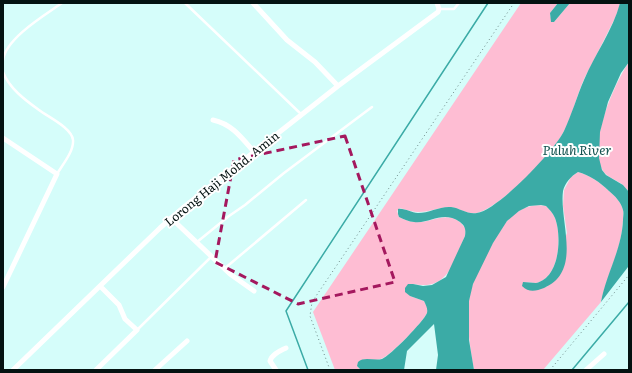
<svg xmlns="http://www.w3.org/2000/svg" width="632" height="373" font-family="Literata,serif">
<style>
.green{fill:#febdd3}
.water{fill:#3baba6}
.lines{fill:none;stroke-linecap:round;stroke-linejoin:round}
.stream{stroke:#3baba6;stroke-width:1.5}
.path{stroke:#6d8886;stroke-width:1;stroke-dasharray:1 3;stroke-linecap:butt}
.lane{stroke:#fff;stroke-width:2.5}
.street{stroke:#fff;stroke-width:5}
.marked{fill:none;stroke:#a4185e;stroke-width:3;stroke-dasharray:8 5;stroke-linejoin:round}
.labels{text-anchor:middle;stroke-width:4;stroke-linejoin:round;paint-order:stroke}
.street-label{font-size:12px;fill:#041211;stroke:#fff}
.water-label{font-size:13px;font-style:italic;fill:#12524f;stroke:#fff}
</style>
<rect width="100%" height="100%" fill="#d5fdfa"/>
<path class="green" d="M521,3H558L550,13V16L554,22L570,3H620C617,16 612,24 606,36C599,50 592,64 585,77C577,94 573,114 564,131C552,155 504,203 480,212C469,217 458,206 448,207C426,210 423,216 400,208L397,211L399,217C404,219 409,222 414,222C433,224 450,206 466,229L465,236C453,262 449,291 413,284L410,296L424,301C426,305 429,309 427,313C424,321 391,355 383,358C377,361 367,359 361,360L357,366L361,370H335L313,312Z
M629,62V192C627,190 625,187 623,185C617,180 608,178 603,171C587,145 614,84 629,62Z
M578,172C589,175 600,182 609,191C615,196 621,202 623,210C624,213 623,217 623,220C622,249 607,274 601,302L543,370H474C470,347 466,323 469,300C473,276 486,253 499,233C502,229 504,224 507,221C517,210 531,203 546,206C549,209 553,213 555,218C562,236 560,278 536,283C532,283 527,282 523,282L547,287L567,233L563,206L564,190L571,177Z"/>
<path class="water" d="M558,3H570L554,22H551L550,13Z
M620,3H629V62L621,73L608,102L600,132L599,158L602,170L606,175L623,185L629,192V264L628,267L601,302C606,274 622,249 623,220C623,217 624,213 623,210C621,202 615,196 609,191C600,182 589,175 578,172C571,176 565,183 563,191C559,222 583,271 544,288C536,291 529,293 522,286L523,282C527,282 532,283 536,283C560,278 562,236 555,218C553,213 549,209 546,206L541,205L529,206L519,211L507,221L493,243L473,284L469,301V340L474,370H436L438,355L434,324L407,351L404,370H361L357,366L358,362C364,356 374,361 382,359C390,356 424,321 427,313C428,309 426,305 424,301L410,296L405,292V288L408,284H413L423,286L432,285L446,277L465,236C466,229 465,226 460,222C442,210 431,224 414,222C409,222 404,219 399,217L398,214V209C405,208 411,213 418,213C429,213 440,206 451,207C460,208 468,215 477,213C498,210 555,150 564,131C572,114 577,96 584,80C595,54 613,30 620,3Z"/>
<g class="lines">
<path class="stream" d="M308,370L286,311L488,3
M572,370L629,302"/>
<path class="path" d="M330,370L310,316L312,302L514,3
M550,370L629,275"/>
<path class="lane" d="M185,3L302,115
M440,9H454L459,3
M3,60C6,38 45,15 62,3
M3,72C9,88 25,100 39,110C48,117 72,128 73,140C74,151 63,164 57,174
M197,242L229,216L245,205L284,173L372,107
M224,269L306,200
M137,330L211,257"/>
<path class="street" d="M253,3L287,40L315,62L338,86
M213,120C232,124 242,138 254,152
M3,138L57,174L3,287
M171,218L230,274L254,291
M13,370L160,228L184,207L338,86L438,12L439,9L437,3
M96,370L137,330L125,319L119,305L100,286
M155,370L187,341
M276,370L270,361C272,354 280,351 286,348
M586,370L604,354"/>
</g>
<path class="marked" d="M345,136L395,282L298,304L215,262L234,160Z"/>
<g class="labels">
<g class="street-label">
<text transform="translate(222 179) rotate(-39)" y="4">Lorong Haji Mohd. Amin</text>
</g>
<g class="water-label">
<text x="577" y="155">Puluh River</text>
</g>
</g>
<rect width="632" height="373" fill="none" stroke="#041211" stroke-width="8"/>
</svg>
